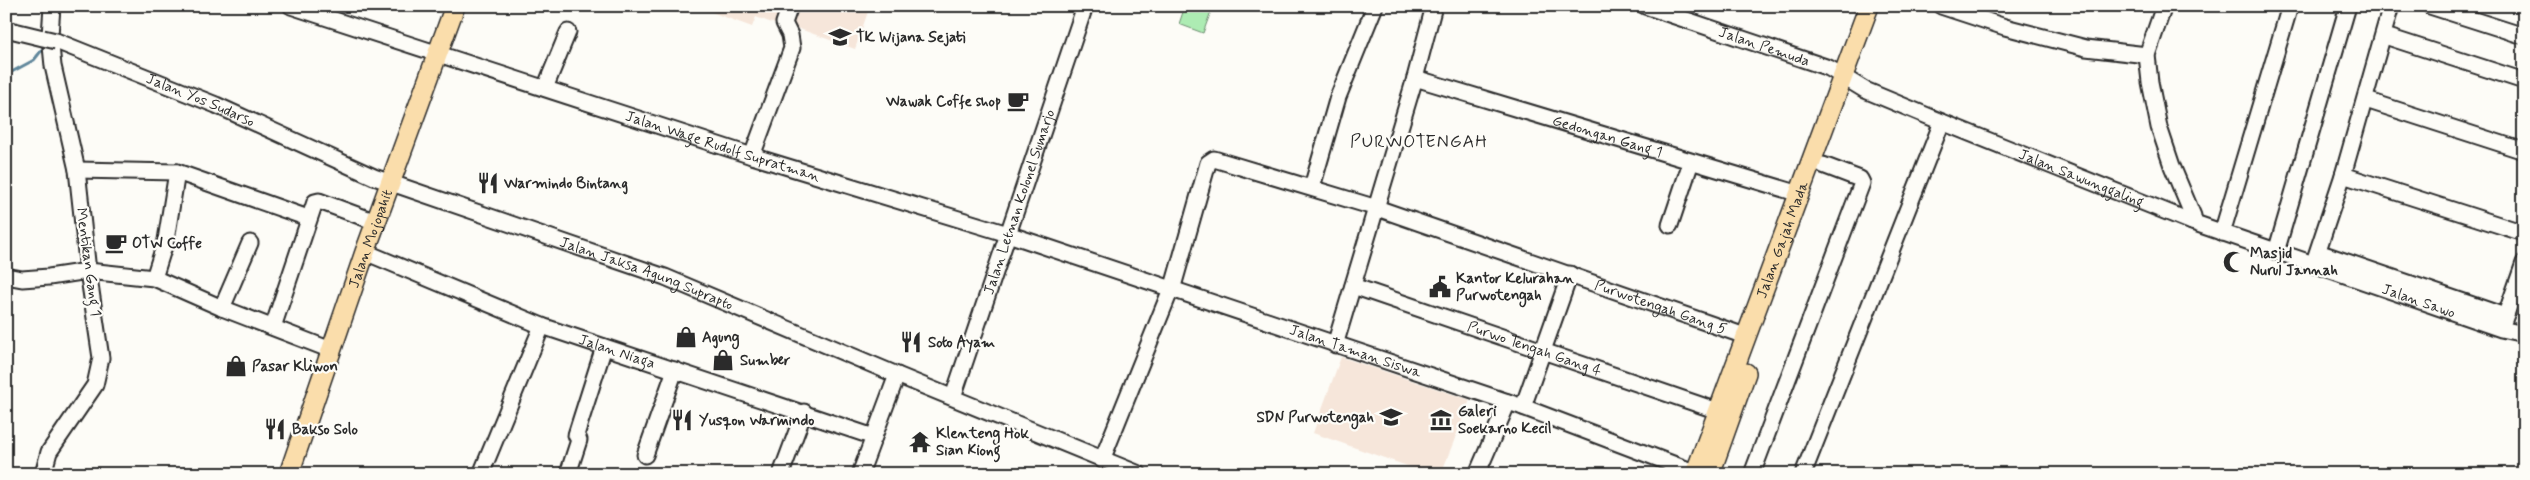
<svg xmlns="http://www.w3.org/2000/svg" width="2530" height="480" font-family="Mynerve,sans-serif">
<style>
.built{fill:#f6e6da}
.green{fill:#adecb3;stroke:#6c8c6f}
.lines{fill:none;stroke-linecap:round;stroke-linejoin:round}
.stream{stroke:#61879b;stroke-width:3}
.minor-casing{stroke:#2b2b2b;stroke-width:19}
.major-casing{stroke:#2b2b2b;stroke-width:22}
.minor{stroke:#fdfcf7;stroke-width:15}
.major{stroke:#faddab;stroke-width:19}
.minor-bridge-casing{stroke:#2b2b2b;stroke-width:19;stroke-linecap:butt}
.minor-bridge{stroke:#fdfcf7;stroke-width:15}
.labels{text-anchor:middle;stroke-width:4.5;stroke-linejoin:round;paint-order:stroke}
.poi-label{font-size:15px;font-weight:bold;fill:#2b2b2b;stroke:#fdfcf7;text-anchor:start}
.street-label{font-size:15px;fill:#2b2b2b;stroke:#fdfcf7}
.quarter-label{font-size:18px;letter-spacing:1px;fill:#2b2b2b;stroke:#fdfcf7}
</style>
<rect width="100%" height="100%" fill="#fdfcf7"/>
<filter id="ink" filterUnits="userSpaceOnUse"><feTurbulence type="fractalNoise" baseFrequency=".02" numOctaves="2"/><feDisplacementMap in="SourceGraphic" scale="10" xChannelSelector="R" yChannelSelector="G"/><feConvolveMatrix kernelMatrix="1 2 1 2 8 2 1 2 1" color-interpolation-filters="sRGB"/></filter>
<g filter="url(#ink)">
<path class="built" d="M695,6H787L780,26L756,17L752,27Z
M793,6H870L855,49L786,24Z
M1341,357L1470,400L1441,474H1430L1313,433Z"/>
<path class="green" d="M1185,6H1213L1203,33L1179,24Z"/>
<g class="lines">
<path class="stream" d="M6,75L34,60L45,46"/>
<g class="minor-casing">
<g id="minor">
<path id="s1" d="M291,6L752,156L1008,234L1523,407L1699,474"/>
<path id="s2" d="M1645,6L1829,68L1865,90L1942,122L2192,222L2501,329L2524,334"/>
<path d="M1941,6L2005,27L2086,48L2147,55"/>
<path d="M2164,6L2147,55L2150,82L2159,127L2172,166L2193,216L2192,222"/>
<path d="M2430,6L2524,36"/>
<path d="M6,29L43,38"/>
<path d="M2385,36L2524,81"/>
<path id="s3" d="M56,41L216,105L374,177L665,277L897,375L1139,474"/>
<path id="s4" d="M1415,78L1800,194"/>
<path d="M545,88L568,32"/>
<path d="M2366,100L2524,151"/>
<path d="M752,156L792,48L790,35L784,23L790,6"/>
<path d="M77,170L177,172L308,218"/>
<path d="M2343,175L2524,233"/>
<path d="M1312,187L1338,97L1375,6"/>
<path d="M1670,225L1691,162"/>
<path d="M2222,233L2290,6"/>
<path id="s5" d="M365,252L542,326L874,437"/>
<path d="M2276,252L2348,6"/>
<path d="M2318,252L2505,316"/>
<path d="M2313,265L2343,175L2391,6"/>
<path d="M6,276L22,279L49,277L88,271L154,278L222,308L331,350"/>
<path d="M154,278L166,240L177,172"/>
<path id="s6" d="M1353,286L1718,411"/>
<path id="s7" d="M1172,290L1208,163L1214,159L1377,208L1745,336"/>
<path d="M222,308L250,243"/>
<path d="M2503,323L2524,263"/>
<path d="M273,327L315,202L319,201L376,222"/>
<path d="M1335,345L1415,78L1434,6"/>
<path id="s8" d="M953,397L1085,6"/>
<path d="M1523,407L1570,274"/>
<path d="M645,455L675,370"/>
<path d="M1102,460L1171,289"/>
<path d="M43,474L49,452L95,385L101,358L88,271L77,170L53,66L50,36L52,6"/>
<path d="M481,474L542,326"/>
<path d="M568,474L579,440L576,435L604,347"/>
<path d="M781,474L804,412"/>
<path d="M860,474L897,375"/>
<path d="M1477,474L1508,402"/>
<path d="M1752,474L1862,183L1860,179L1823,165"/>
<path d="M1803,474L1942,122"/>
</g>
</g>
<g class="major-casing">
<g id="major">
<path id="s9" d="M289,474L365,252L455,6"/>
<path id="s10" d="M1695,474L1869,6"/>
<path d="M1710,474L1746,373"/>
</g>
</g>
<use href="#minor" class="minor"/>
<use href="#major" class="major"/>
<g class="minor-bridge-casing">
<path id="minor-bridge" d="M43,38L56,41"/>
</g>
<use href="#minor-bridge" class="minor-bridge"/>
</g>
</g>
<defs>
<g id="school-bare" transform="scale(1.725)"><path d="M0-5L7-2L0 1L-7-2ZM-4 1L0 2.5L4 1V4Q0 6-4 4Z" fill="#2b2b2b" stroke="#fdfcf7" stroke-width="2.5" paint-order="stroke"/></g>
<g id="cafe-bare" transform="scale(1.725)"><path d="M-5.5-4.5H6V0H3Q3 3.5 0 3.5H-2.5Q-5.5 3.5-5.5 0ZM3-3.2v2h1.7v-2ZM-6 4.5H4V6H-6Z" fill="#2b2b2b" stroke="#fdfcf7" stroke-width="2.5" paint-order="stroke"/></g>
<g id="restaurant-bare" transform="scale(1.725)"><path d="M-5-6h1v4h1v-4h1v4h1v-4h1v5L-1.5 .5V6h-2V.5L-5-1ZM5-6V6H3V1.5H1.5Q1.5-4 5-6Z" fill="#2b2b2b" stroke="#fdfcf7" stroke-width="2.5" paint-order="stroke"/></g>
<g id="mosque-bare" transform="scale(1.725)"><path d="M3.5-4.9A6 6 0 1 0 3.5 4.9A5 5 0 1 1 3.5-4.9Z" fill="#2b2b2b" stroke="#fdfcf7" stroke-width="2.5" paint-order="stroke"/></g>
<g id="civic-bare" transform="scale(1.725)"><path d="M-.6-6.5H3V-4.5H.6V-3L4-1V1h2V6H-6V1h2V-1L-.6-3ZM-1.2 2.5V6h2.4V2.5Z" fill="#2b2b2b" stroke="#fdfcf7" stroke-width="2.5" paint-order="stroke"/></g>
<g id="shop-bare" transform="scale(1.725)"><path d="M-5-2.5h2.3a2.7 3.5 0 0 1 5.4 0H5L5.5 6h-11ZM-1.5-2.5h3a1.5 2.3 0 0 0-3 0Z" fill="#2b2b2b" stroke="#fdfcf7" stroke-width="2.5" paint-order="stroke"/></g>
<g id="museum-bare" transform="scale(1.725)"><path d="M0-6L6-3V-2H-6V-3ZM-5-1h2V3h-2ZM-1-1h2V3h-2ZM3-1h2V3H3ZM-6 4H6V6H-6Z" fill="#2b2b2b" stroke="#fdfcf7" stroke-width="2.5" paint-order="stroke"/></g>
<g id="temple-bare" transform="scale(1.725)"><path d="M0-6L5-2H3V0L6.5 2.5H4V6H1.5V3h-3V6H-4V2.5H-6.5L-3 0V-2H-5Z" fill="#2b2b2b" stroke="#fdfcf7" stroke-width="2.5" paint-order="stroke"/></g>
</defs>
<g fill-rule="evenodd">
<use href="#school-bare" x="840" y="37"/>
<use href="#cafe-bare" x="1018" y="101"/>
<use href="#restaurant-bare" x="488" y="183"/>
<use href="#cafe-bare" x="116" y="243"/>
<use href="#mosque-bare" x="2234" y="262"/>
<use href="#civic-bare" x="1440" y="287"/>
<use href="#shop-bare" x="686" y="337"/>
<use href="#restaurant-bare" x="911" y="342"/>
<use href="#shop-bare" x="723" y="360"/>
<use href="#shop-bare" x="236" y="366"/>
<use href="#school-bare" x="1391" y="417"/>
<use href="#restaurant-bare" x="682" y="420"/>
<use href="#museum-bare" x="1441" y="420"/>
<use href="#restaurant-bare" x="275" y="429"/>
<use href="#temple-bare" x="920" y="442"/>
</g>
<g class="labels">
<g class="poi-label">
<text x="856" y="42">TK Wijana Sejati</text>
<text x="1001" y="106" text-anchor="end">Wawak Coffe shop</text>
<text x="504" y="188">Warmindo Bintang</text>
<text x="132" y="248">OTW Coffe</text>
<text x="2250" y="258">Masjid<tspan x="2250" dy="17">Nurul Jannah</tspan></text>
<text x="1456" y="283">Kantor Kelurahan<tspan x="1456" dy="17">Purwotengah</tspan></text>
<text x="702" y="342">Agung</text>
<text x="928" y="347">Soto Ayam</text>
<text x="740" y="365">Sumber</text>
<text x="252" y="371">Pasar Kliwon</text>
<text x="1458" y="416">Galeri<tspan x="1458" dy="17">Soekarno Kecil</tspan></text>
<text x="1374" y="422" text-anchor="end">SDN Purwotengah</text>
<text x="699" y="425">Yusqon Warmindo</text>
<text x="292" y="434">Bakso Solo</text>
<text x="936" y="438">Klenteng Hok<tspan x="936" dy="17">Sian Kiong</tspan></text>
</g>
<g class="street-label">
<text dy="5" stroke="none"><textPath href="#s2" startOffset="126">Jalan Pemuda</textPath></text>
<text dy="5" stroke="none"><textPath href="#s3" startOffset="156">Jalan Yos Sudarso</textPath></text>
<text dy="5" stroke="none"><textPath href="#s4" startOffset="201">Gedongan Gang 1</textPath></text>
<text dy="5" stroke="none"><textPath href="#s1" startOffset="454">Jalan Wage Rudolf Supratman</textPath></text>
<text dy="5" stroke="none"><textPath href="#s2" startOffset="470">Jalan Sawunggaling</textPath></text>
<text dy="5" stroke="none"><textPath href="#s8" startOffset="206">Jalan Letnan Kolonel Sumarjo</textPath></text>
<text dy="5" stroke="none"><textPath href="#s9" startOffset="249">Jalan Mojopahit</textPath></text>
<text dy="5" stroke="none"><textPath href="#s10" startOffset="250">Jalan Gajah Mada</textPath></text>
<text transform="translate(89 262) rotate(82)" y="5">Mentikan Gang 1</text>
<text dy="5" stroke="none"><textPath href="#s3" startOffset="635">Jalan Jaksa Agung Suprapto</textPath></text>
<text dy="5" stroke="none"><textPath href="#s2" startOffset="829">Jalan Sawo</textPath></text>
<text dy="5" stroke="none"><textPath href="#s7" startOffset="610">Purwotengah Gang 5</textPath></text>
<text dy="5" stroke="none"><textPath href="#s6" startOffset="192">Purwo Tengah Gang 4</textPath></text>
<text dy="5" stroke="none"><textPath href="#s5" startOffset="271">Jalan Niaga</textPath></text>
<text dy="5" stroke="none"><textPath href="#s1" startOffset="1119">Jalan Taman Siswa</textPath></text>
</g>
<g class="quarter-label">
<text x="1419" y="147">PURWOTENGAH</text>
</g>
</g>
<rect width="2530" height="480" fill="none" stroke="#fdfcf7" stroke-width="25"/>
<rect x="12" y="12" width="2505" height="455" fill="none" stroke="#2b2b2b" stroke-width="2" filter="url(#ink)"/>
</svg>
